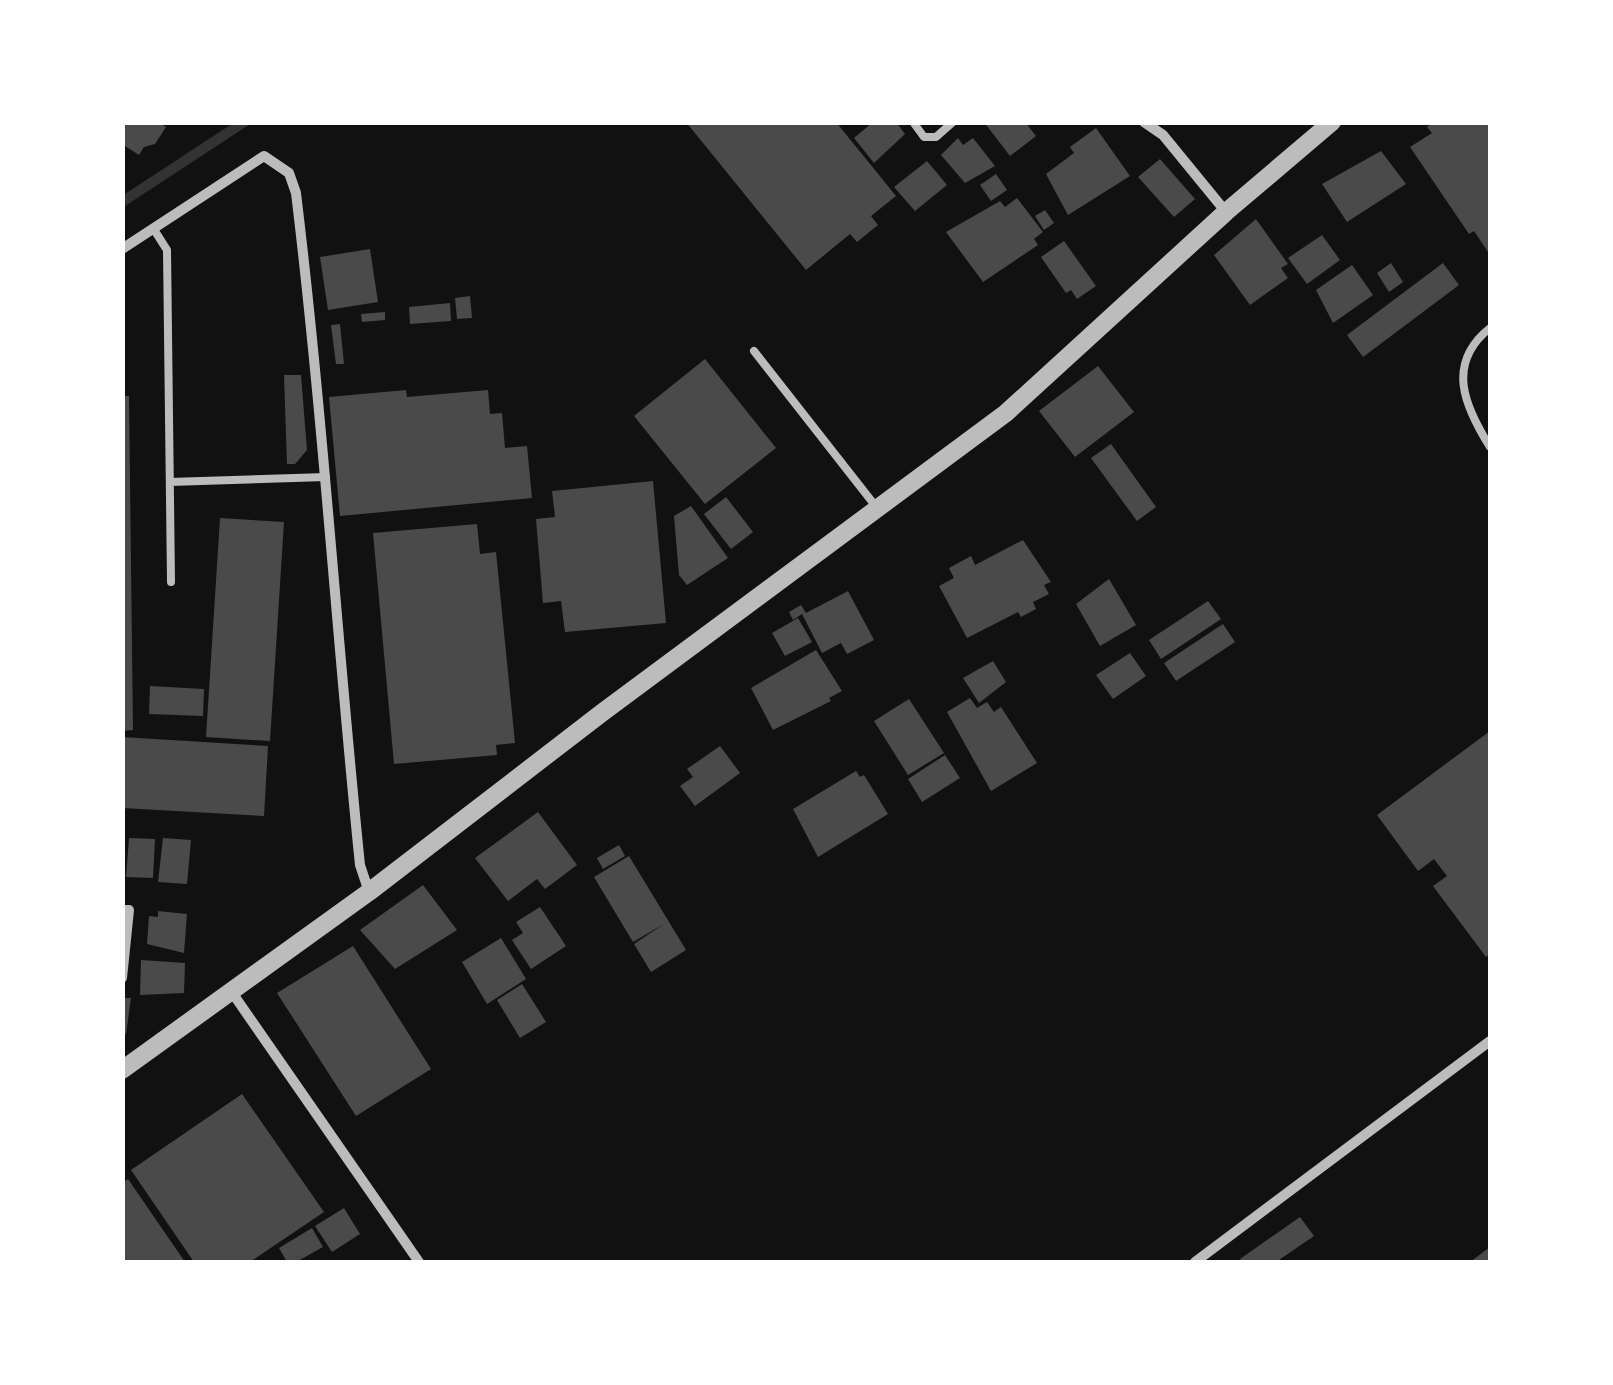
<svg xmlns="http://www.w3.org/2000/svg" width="1613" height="1385" font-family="'Fira Sans Condensed',sans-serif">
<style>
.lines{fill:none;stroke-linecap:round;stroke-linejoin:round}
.stream{stroke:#333;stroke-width:10}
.building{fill:#4a4a4a}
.service{stroke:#bcbcbc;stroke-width:8}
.minor{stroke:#bcbcbc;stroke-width:10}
.tertiary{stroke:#bcbcbc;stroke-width:18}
</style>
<rect width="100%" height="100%" fill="#111"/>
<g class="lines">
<path class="stream" d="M122,202L244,122"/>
</g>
<path class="building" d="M126,122H158L166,127L155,144L144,147L139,155L122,144Z
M686,122H836L896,196L871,216L878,225L857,242L850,234L806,270Z
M873,122H896L905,134L874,163L854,138Z
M984,122H1025L1036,136L1010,156Z
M1434,122L1490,124V255L1474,231L1469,234L1410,147L1432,133L1427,127Z
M1096,128L1130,176L1068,215L1046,174L1074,153L1070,147Z
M958,138L963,145L973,138L995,166L965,183L941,155Z
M1381,151L1406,184L1347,222L1322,184Z
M1160,159L1195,199L1174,217L1138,177Z
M927,161L947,185L915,211L894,187Z
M996,174L1007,190L991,201L980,185Z
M1017,198L1043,232L1034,239L1038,245L983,282L946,232L1000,201L1005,207Z
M1045,210L1054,223L1044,230L1035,216Z
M1256,219L1288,264L1281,268L1288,278L1250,305L1214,255Z
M1322,235L1340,260L1307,284L1288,258Z
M1064,241L1096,286L1077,299L1071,290L1066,293L1041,257Z
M370,249L378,302L328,310L320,257Z
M1391,263L1403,282L1389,292L1377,273Z
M1443,263L1459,285L1363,357L1347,335Z
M1352,265L1373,295L1333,323L1316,290Z
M470,296L472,318L457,319L455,298Z
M450,303L451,321L410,324L409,307Z
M385,312V320L362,322L361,314Z
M340,324L344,364H336L331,325Z
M705,359L776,448L705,504L634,416Z
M1098,366L1134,412L1075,457L1039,411Z
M284,375H301L307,450L295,464H287Z
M406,390L407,397L488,390L490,414L502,413L505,448L527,446L532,498L340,516L329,397Z
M122,396H129L133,730L122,731Z
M1111,444L1156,507L1137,521L1091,458Z
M653,481L666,623L565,632L561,601L543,603L536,519L555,517L552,491Z
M726,497L753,532L731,549L704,514Z
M691,506L728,558L687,585L679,575L674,516Z
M220,518L284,522L270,741L206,737Z
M477,524L480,554L496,552L515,743L496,745L497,755L394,764L373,533Z
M1023,540L1051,582L1044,585L1049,594L1033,602L1036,609L1021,617L1018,612L967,638L939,586L954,578L949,568L971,556L975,565Z
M1109,579L1136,625L1100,646L1076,604Z
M848,591L874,640L847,654L841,643L822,653L802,614L793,620L789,612L801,605L806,613Z
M1208,601L1221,619L1161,659L1149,640Z
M798,618L812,642L785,656L772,633Z
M1223,624L1235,642L1176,681L1164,663Z
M816,650L842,691L829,698L831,701L773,730L751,688Z
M1130,653L1146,676L1113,699L1096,675Z
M993,661L1006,682L979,703L963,678Z
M150,686L204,689L203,716L149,714Z
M970,698L977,708L987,702L994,712L1001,707L1037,763L991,791L947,712Z
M909,699L944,753L908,775L874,721Z
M1490,731V954L1486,957L1433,886L1447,876L1434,859L1418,871L1377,815Z
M122,737L268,746L264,816L122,808Z
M720,746L740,773L695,806L680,786L693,777L687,769Z
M945,755L960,778L922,802L908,779Z
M856,771L860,777L864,775L888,814L818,857L793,809Z
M538,812L577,865L545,889L537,879L508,901L475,858Z
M129,838L155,839L153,878L126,877Z
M163,838L191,840L187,884L158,882Z
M619,845L625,856L603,869L597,858Z
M629,856L686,950L651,972L634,944L664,924L633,942L594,877Z
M423,885L457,930L395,969L360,930Z
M540,907L566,946L531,969L512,940L523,933L516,922Z
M158,911L187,914L184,953L147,944L149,916L158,917Z
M501,938L526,979L487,1004L462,962Z
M353,946L431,1069L356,1116L277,993Z
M141,960L185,963L184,993L140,995Z
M522,984L546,1022L520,1038L497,1000Z
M122,998H131L126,1034H122Z
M242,1094L324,1212L250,1262H194L131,1170Z
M128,1179L185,1262H122V1183Z
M344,1208L360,1234L332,1252L315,1226Z
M1300,1217L1314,1236L1276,1262H1242L1240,1259Z
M312,1228L323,1247L296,1262H287L279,1248Z
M1490,1247V1262H1470Z"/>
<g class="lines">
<path class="service" d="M913,122L924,137H936L953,122
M153,228L167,250L171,582
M1490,328C1445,364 1465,407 1490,447
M754,351L877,508
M170,482L326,477"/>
<path class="minor" d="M1144,122L1163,135L1226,212
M122,249L264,156L289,173L296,193C323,416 337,641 360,865L369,892
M122,910H129L122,978
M231,991L419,1262
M1195,1262L1490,1041"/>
<path class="tertiary" d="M122,1070L369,892L603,712L1006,413L1226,212L1332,122"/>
</g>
<rect width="1613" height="1385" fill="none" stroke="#ffffff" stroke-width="250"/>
</svg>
